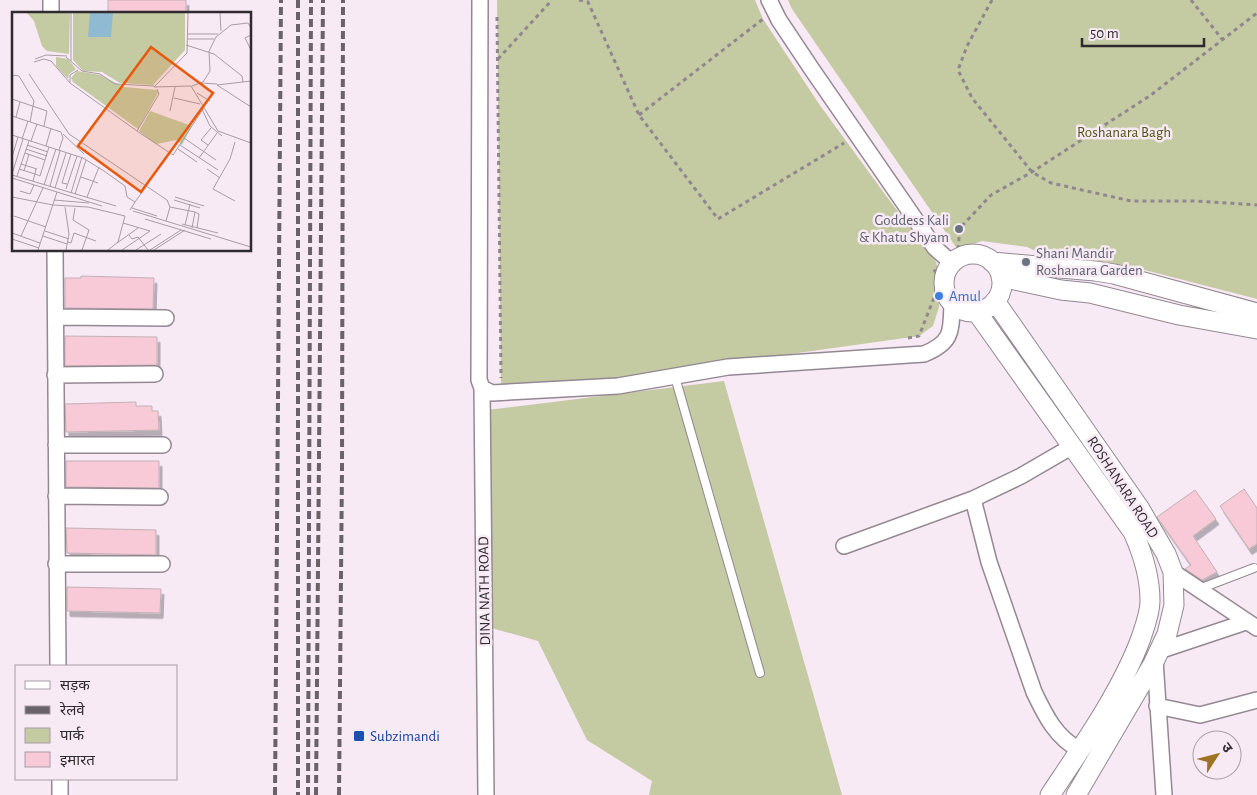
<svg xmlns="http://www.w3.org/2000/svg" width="1257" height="795" font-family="'Alegreya Sans','Noto Sans Devanagari',sans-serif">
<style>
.green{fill:#c4caa2}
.building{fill:#f8c9d7;stroke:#c3b1b6;filter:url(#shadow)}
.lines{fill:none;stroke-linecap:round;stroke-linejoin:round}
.service-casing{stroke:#948893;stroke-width:10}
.minor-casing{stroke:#948893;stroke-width:18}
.tertiary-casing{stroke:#948893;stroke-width:21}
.path{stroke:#90878f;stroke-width:3;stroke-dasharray:4 4;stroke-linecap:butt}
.service{stroke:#fff;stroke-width:8}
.minor{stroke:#fff;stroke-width:15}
.tertiary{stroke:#fff;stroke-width:19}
.rail{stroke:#696268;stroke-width:4;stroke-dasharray:8 4;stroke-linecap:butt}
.worship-dot{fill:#6b7280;stroke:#f7eaf5;stroke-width:2}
.shop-dot{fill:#3f7fe0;stroke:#f7eaf5;stroke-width:2}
.transit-dot{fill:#1a4fb4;stroke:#f7eaf5;stroke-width:2}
.labels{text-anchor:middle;stroke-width:5;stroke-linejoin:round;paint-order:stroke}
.park-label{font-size:15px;fill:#505614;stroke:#f7eaf5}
.worship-label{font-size:15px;fill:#5b616d;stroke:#f7eaf5;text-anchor:end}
.shop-label{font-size:15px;fill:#366cbe;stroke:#f7eaf5;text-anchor:start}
.street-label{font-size:15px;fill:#2f2a2e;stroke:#f7eaf5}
.transit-label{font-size:15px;fill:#164399;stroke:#f7eaf5;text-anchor:start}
.inset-road{fill:none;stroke:#a79da5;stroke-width:1}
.view{fill:#e8590c;fill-opacity:0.15;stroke:#e8590c;stroke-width:2.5}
.inset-edge{fill:none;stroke:#2f2a2e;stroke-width:2.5}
</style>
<defs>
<filter id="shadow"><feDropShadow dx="3" dy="5.5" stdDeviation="0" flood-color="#0004"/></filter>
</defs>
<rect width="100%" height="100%" fill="#f7eaf5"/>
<path class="green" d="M497,0H755L763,19L819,104L887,197L936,262L941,280L939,307L933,326L919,336L592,382L501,387Z
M788,0H1257V299L1133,267L1048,257L1027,247L982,241L958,250L792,9Z
M724,381L842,795H649L652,781L587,740L538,641L488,627L487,410Z"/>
<path class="building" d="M108,0H186V13L108,12Z
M81,276L154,278L153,309L65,308V278H81Z
M65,336L157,337V365L65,366Z
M136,402V406H152V411H158L159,430L66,432L65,404Z
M66,461H159V488L66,487Z
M1244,489L1257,508V544L1249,549L1220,506Z
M1195,490L1216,519L1193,536L1217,572L1202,580L1185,569L1191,565L1157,517Z
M66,528L156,530V555L67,553Z
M67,587L161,589L160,613L67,611Z"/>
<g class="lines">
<g class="service-casing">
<path id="service" d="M675,377L760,673
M1199,589L1254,568"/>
</g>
<g class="minor-casing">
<path id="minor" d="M51,0V14
M480,0L479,380L482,388L492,393L618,386L728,367L924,354C954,342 951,330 952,301
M769,0L779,20L811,68L935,248L952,263
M55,250L58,666
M56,317L166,318
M55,375L155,374
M482,388L486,795
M56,445H163
M56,496L160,497
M973,499L989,562L1034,692C1045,715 1056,738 1080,750
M844,546L973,499L1021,476L1071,447
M56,564H162
M1173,572L1257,628
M1159,651L1246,622
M1155,660L1164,795
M1157,706L1200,715L1257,700
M60,779V795"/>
</g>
<g class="tertiary-casing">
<path id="tertiary" d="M944 283a29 29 0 1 1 58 0a29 29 0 1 1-58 0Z
M992,262L1095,271L1114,274L1257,313
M1001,277L1061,290L1090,293L1179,315L1257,329
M995,301L1140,509L1166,554L1173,572L1174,605L1167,634L1153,664L1076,795
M976,311L1133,532C1143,554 1150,576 1150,601C1150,613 1145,626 1141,638C1121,692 1082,747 1050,795"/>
</g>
<path class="path" d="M579,0L588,2L639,115L718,219L844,143
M992,0L967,46L958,70L972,98L1032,172L1051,183L1131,201H1196L1257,205
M1191,0L1222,39
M497,17L501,378
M498,59L552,0
M639,115L763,19
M958,249L960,228L991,195L1032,172L1151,95L1257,13
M908,338L919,336L941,280L933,268"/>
<use href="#service" class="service"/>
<use href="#minor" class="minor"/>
<use href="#tertiary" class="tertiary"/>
<path class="rail" d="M298,0V795
M275,795L281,0
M308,795L311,0
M316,795L323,0
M339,795L342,468L343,0"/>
</g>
<g class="worship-dot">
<circle cx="959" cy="229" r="5"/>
<circle cx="1026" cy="262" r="5"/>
</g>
<circle class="shop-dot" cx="939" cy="296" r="5"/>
<rect class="transit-dot" x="353" y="730" width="12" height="12" rx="2.5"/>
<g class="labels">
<g class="park-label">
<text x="1124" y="137">Roshanara Bagh</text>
</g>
<g class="worship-label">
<text x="949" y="225">Goddess Kali<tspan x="949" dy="17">&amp; Khatu Shyam</tspan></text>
<text x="1036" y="258" text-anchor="start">Shani Mandir<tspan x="1036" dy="17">Roshanara Garden</tspan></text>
</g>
<g class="shop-label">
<text x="949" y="301">Amul</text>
</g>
<g class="street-label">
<text transform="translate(1123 487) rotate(57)" y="5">ROSHANARA ROAD</text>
<text transform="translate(484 591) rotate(-91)" y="5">DINA NATH ROAD</text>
</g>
<g class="transit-label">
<text x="370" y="741">Subzimandi</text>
</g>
</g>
<g transform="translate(12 12)">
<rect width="239" height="239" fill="#f7eaf5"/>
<path d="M15,1H58L57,42L35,39L30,34L22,9ZM61,1H173V38L141,73L108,71L90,60L71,59L61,48ZM44,45L56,47L64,57L57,62L56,67L44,54ZM65,59L88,63L112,75L145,78L146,81L126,117L61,70L59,66ZM138,99L180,114L170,133L165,128L144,132L127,119Z" fill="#c4caa2"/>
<path d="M78,1H101L99,25H76Z" fill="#90bad2"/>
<path class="inset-road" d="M176,1L175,41L142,75L179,74L206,119L239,131M208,1L209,19M175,22H206M239,23L233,26L239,38M176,27H202M174,33L202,42L230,64L231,70M54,45L70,59L88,62L103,72L142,74M23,47L34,43L55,44M59,49V1M22,50L32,47L39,49L58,71L125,119L147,82L145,77M17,62L57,122L155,188L158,195L154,209M0,63L7,64L22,89L18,110M239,69L205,73L239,95M58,70V63L66,58M189,71L205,72M180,74L191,70L198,59L197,39L204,25L219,13L236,11L239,16M185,81L198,89M162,86L188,92M0,87L35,99L32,114M189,95L198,114L210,124M158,99L163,75M0,104L49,120L51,126L47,138M4,105L8,90M125,119L161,143L191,97M51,122L72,142M0,123L71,146L92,159L113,174L115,185L123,190L118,198M172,126L204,148M10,127L16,109M19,129L25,112M223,130L218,147L201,177L223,189M15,133L36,140M168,133L206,158M196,133L189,128L199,116M34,134L39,116M14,137L35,144M166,137L185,150M13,141L33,148M0,145L6,125M187,146L205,121M9,152L25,157M7,157L23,162L24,156M195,157L208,166M12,159L17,142M0,162L11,127M0,163L104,194M5,164L17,129M69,165L86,171M0,166L90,194M21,169L23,162L28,164L37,135M55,172L50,171L59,142M32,173L44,137M38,174L48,139M43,176L54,141M54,177L65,144M8,179L18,182L22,173M59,181L70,145M63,182L74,148M0,185L41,193L76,195L113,204L106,230L96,238M75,185L87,155M163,185L192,194M42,188L77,191M162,188L188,196M123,190L133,176M53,195L57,222L54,238M158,195L183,200M63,196L61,208L77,218L70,238M120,196L145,204M121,199L239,235M2,204L34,215M133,207L199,227M170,212L206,221M173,213L178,192M180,216L183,200L187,202L185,216M33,219L57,227M0,221L28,231M117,223L120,227L126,225L136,238M9,224L31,176M31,224L55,232M0,227L27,236M56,230L59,231L62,221L84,229M105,231L126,216M26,238L45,180M110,238L138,219L111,211M124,238L149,222M138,238L169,218M142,238L173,218"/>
<path class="view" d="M139,35L201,81L129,180L66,134Z"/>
<rect width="239" height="239" class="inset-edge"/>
</g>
<rect x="15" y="665" width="162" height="115" fill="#f7eaf5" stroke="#a79da5"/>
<rect x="25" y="681" width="25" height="8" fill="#ffffff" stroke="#a79da5"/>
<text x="60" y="690" font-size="15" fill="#2f2a2e">सड़क</text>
<rect x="25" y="706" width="25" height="8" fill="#696268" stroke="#a79da5"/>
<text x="60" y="715" font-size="15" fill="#2f2a2e">रेलवे</text>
<rect x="25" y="728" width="25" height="15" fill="#c4caa2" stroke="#a79da5"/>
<text x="60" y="740" font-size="15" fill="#2f2a2e">पार्क</text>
<rect x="25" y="752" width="25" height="15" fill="#f8c9d7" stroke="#a79da5"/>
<text x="60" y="765" font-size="15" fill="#2f2a2e">इमारत</text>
<g transform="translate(1217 755) rotate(54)"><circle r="24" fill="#f7eaf5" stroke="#a79da5"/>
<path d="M0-4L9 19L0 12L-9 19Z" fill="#9e7423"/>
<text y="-8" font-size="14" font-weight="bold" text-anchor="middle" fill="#2f2a2e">उ</text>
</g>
<path d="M1082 38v8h122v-8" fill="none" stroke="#2f2a2e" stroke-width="2.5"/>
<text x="1090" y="38" font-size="15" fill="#2f2a2e" stroke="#f7eaf5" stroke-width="4" paint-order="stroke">50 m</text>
</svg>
